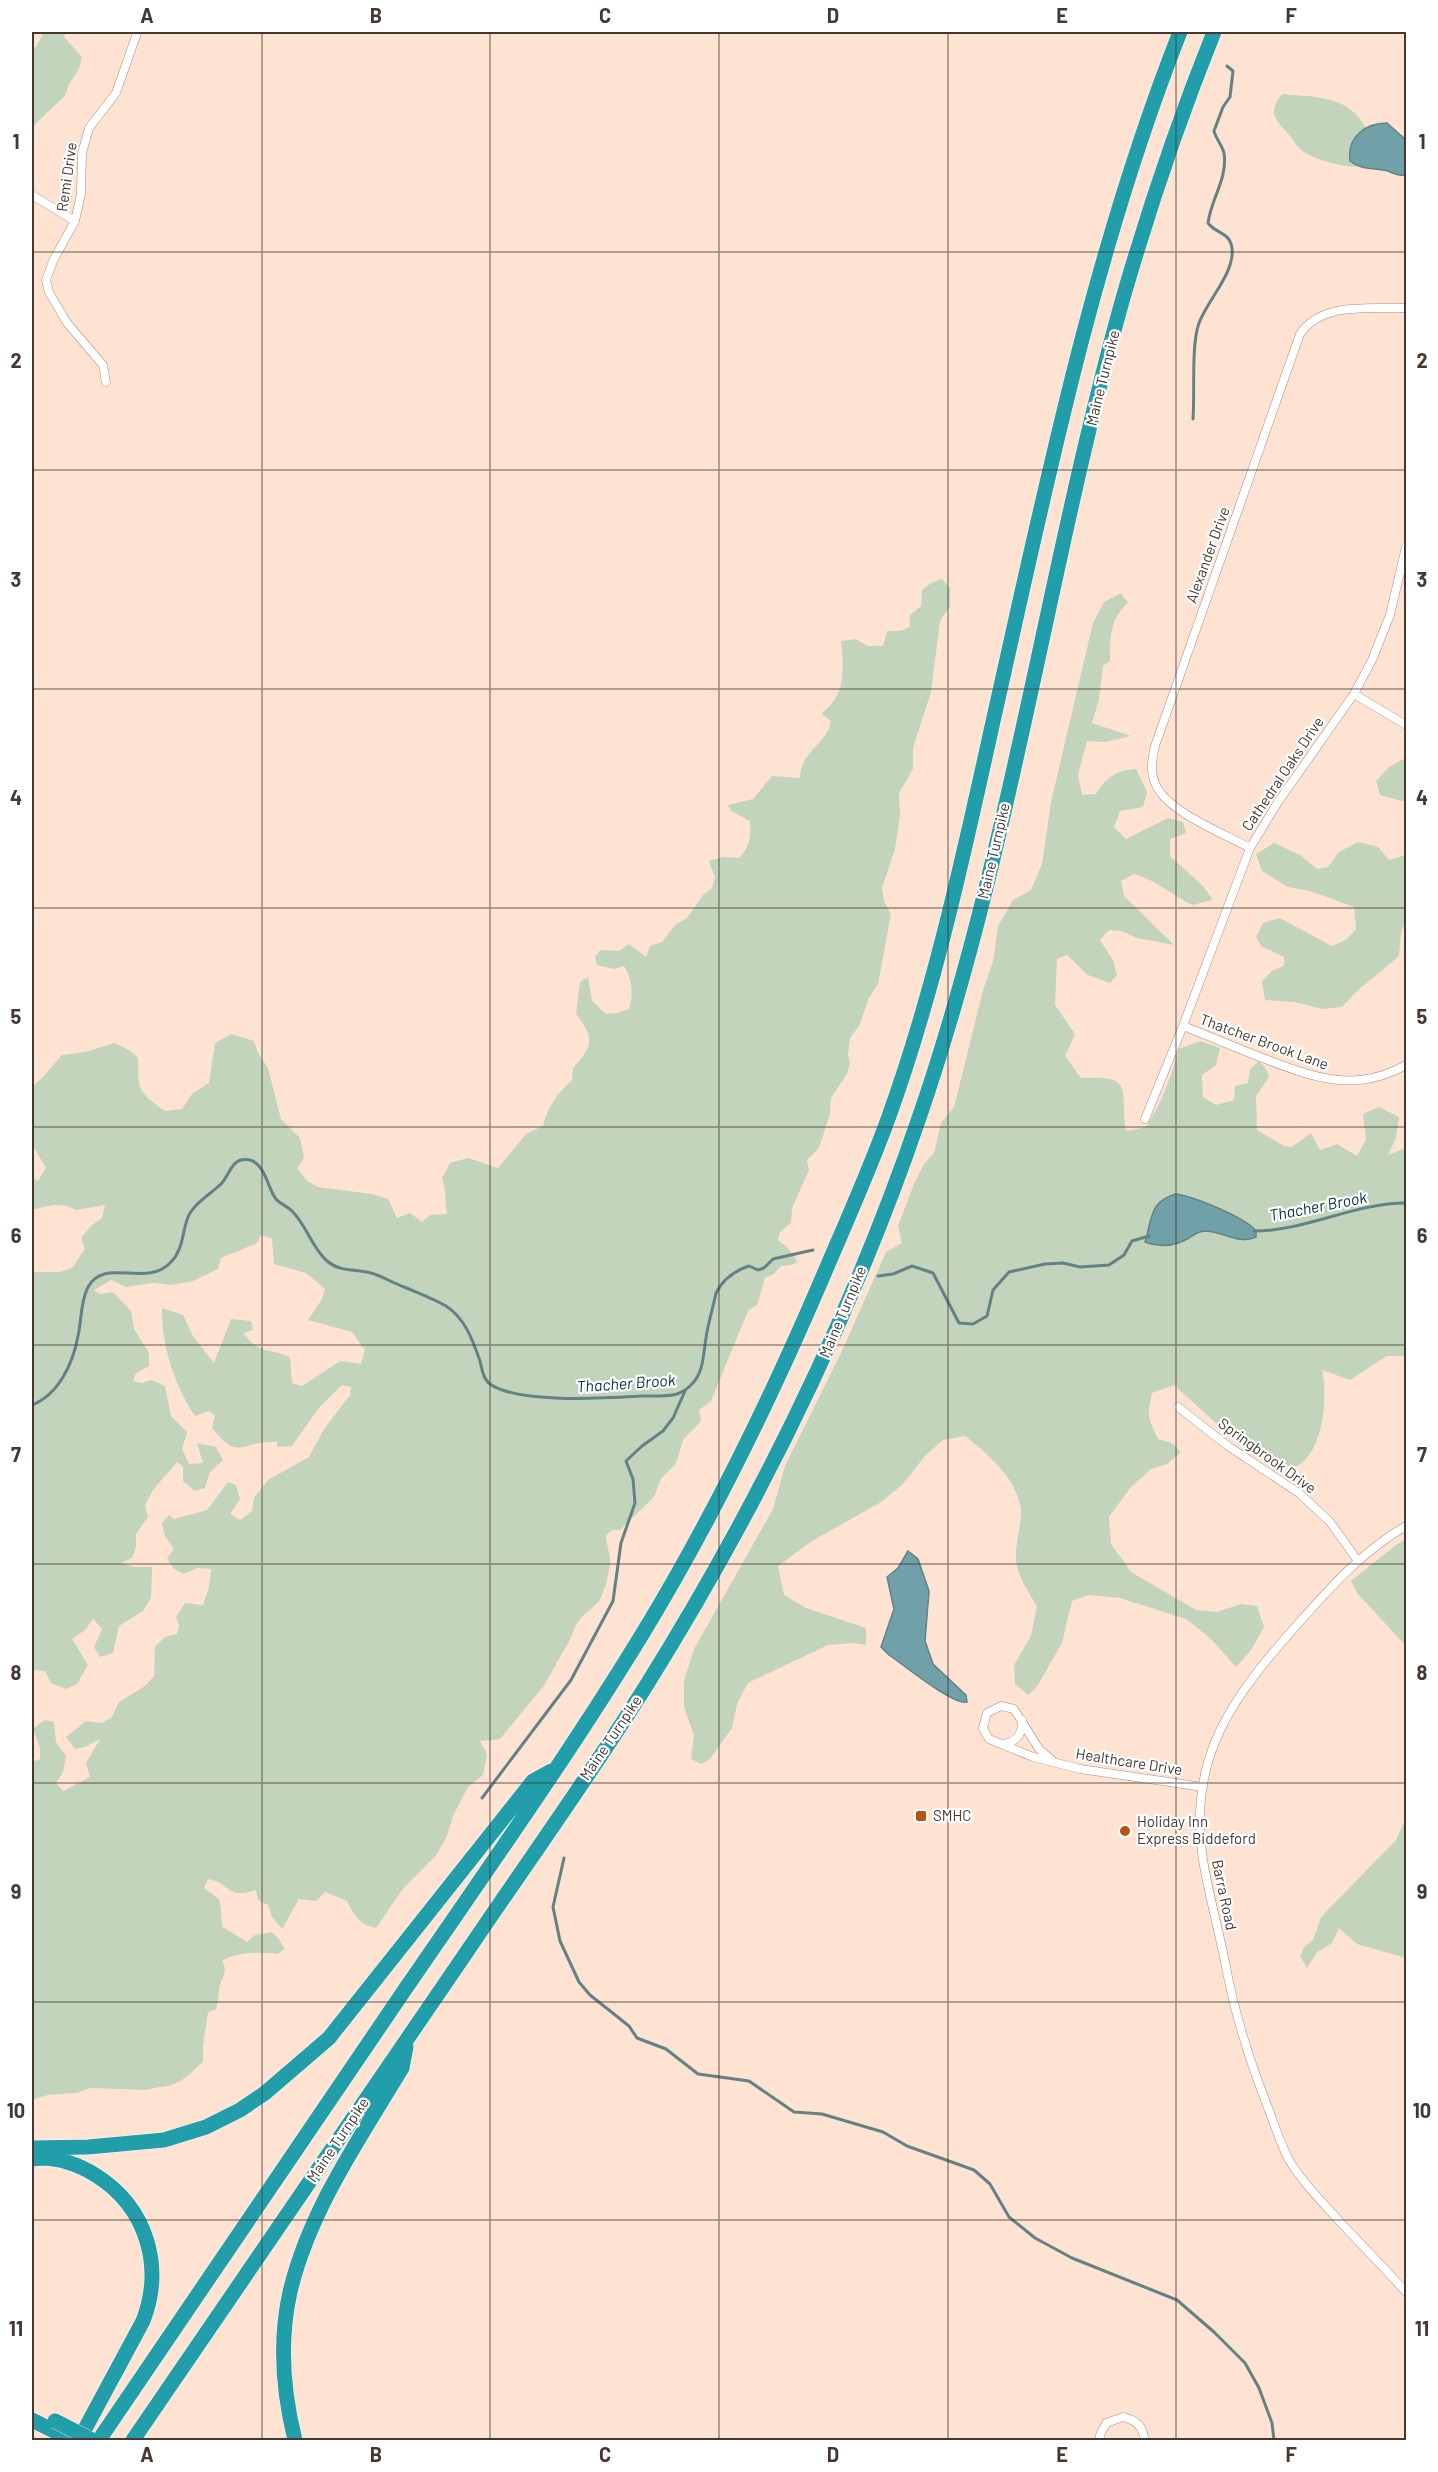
<svg xmlns="http://www.w3.org/2000/svg" width="1438" height="2472" font-family="Barlow,sans-serif">
<style>
.green{fill:#c3d4bc}
.water{fill:#70a1a9;stroke:#638285;stroke-width:1.5}
.lines{fill:none;stroke-linecap:round;stroke-linejoin:round}
.stream{stroke:#638285;stroke-width:3}
.minor-casing{stroke:#ab8c7a;stroke-width:9}
.motorway-casing{stroke:#fff;stroke-width:16}
.minor{stroke:#fff;stroke-width:8}
.motorway{stroke:#219ea9;stroke-width:15}
.motorway-bridge-casing{stroke:#fff;stroke-width:16;stroke-linecap:butt}
.motorway-bridge{stroke:#219ea9;stroke-width:15}
.grid{fill:none;stroke:#453831;stroke-width:1.5;stroke-opacity:0.55}
.poi-dot{fill:#b45312;stroke:#fff;stroke-width:2}
.labels{text-anchor:middle;stroke-width:4.5;stroke-linejoin:round;paint-order:stroke}
.street-label{font-size:15px;fill:#453831;stroke:#fff}
.poi-label{font-size:15px;fill:#453831;stroke:#fff;text-anchor:start}
.water-label{font-size:16px;font-style:italic;fill:#003036;stroke:#fff}
.neatline{fill:none;stroke:#453831;stroke-width:2}
.grid-label{font-size:20px;text-anchor:middle;font-weight:bold;fill:#453831}
</style>
<rect width="100%" height="100%" fill="#fee3d3"/>
<path class="green" d="M44,32H65L64,37L82,57L79,69L69,84L65,96L32,127V48L36,47Z
M1282,94C1314,97 1349,95 1366,128L1355,165L1362,167C1344,167 1314,161 1300,149C1294,143 1291,136 1285,130C1272,117 1270,110 1282,94Z
M942,579L950,588V606L940,621L931,692L913,748V769L899,793L900,815L895,849L882,888L884,901L891,914L878,984L869,998L859,1026L850,1038L848,1055L850,1063L847,1074L831,1098L830,1114L819,1148L807,1160L809,1170L792,1208L791,1223L780,1232L778,1240L788,1248L798,1262L791,1265L781,1266L774,1274L765,1278L757,1305L748,1311L711,1401L699,1410L701,1421L683,1440L676,1463L661,1479L654,1497L620,1530H613L606,1535C606,1543 609,1550 610,1558C611,1567 604,1597 597,1603C586,1614 576,1619 572,1636L543,1687L500,1739L480,1741L487,1754L483,1775L468,1787L453,1816L447,1836L437,1854L402,1890L376,1928C361,1926 353,1915 347,1901L325,1892L316,1901L299,1899L282,1929L272,1917L268,1905L258,1900L256,1890C225,1900 232,1883 208,1879L204,1888L219,1899C222,1909 220,1917 223,1927L247,1942L255,1935L272,1932L279,1939L285,1949L277,1954C265,1951 232,1953 222,1961C228,1971 223,1975 220,1985C218,1993 219,2000 216,2009L208,2012L203,2046V2062C194,2069 188,2078 176,2083C167,2088 157,2086 147,2090L91,2088L76,2093L48,2095L32,2100V1762L40,1759V1748L33,1729L44,1720L54,1722L56,1742L66,1756L63,1772L56,1783L63,1791L90,1777L86,1763L100,1739L85,1747L75,1749L66,1737L86,1721L102,1723L112,1717L119,1702L145,1686L154,1676L155,1647L165,1637L177,1634L179,1626L176,1617L185,1603L203,1605L209,1587L211,1569L197,1568L184,1574L174,1569L167,1558L174,1549L165,1536L162,1523L169,1515L174,1519L207,1510L228,1482L236,1485L240,1499L230,1514L240,1520L252,1511L254,1498L268,1480L309,1457L324,1429L350,1395L351,1387L342,1385L318,1409L292,1446L277,1447V1442C240,1440 240,1463 212,1428L215,1415L209,1411L195,1416C175,1386 161,1345 162,1308L183,1315L193,1336L214,1363L231,1319L251,1321L253,1330L243,1333C261,1355 266,1347 290,1357L292,1383L302,1386L340,1361L361,1364L365,1350L352,1332L308,1320L322,1299L325,1289L306,1273L274,1264L272,1239L261,1235L257,1243L221,1258L218,1269L193,1281L171,1285L153,1283L126,1287L111,1280L94,1290L100,1294L113,1292L131,1311L134,1329L149,1353V1366L136,1373L133,1381L142,1383L151,1380L165,1386L171,1416L187,1432L182,1449L189,1464L203,1463L197,1443L216,1447L223,1460L210,1472L205,1488L195,1491L183,1481V1467L177,1462L153,1490L145,1505L148,1517L136,1534V1547L132,1558L121,1563L134,1567H152L151,1598L143,1611L119,1626L113,1653L100,1657L94,1647L102,1629L93,1619L85,1630L72,1639L88,1665L77,1684L66,1689L51,1683L45,1671L34,1670L32,1667V1272H60L72,1268L85,1249L81,1238L91,1226L102,1218L105,1205L76,1210C61,1201 47,1206 32,1210V1178L38,1181L46,1168L33,1146L32,1087L43,1077L62,1055L86,1052L114,1043L129,1050L138,1058C138,1090 138,1092 165,1111L182,1109L192,1094L209,1083L215,1043L231,1034L254,1041L258,1053L268,1068L281,1119L300,1138L304,1158L297,1168L307,1181L318,1187L372,1194L388,1199L397,1218L410,1213L422,1222L430,1215L447,1214C445,1201 446,1190 442,1178L450,1163L468,1158L498,1168L526,1134L543,1126C548,1106 557,1094 572,1080L573,1068C593,1046 595,1038 576,1014L580,982L588,977L592,1001L606,1014L618,1013L629,1009C634,994 632,979 624,966L614,969L597,965L595,957L600,950L619,951L629,944L646,957L650,946L662,942L675,925L687,918L703,895L712,888L715,877L709,861L723,857L739,858C750,846 751,837 750,821L731,811L728,805L753,799L772,776L800,778C800,751 827,745 831,721L822,714C825,709 829,708 832,703C846,688 843,659 841,641L856,639L867,646H883L887,631H900L910,627V615L921,606L922,590L931,583Z
M1121,593L1128,603C1110,618 1110,638 1110,661L1103,666L1099,699L1092,723L1131,736L1106,742L1087,741L1078,775L1082,795L1096,794C1106,777 1117,770 1136,769L1147,792L1143,807L1120,811L1114,827L1126,839L1168,818L1183,822L1186,833L1170,839V856L1203,886L1213,900L1192,905C1173,895 1155,880 1134,874L1121,881L1124,896L1174,945L1137,938L1121,931L1109,930L1100,940L1113,960L1117,975L1110,983L1088,975L1067,955L1057,959L1055,1005L1075,1034L1065,1056L1081,1078C1137,1075 1119,1090 1126,1131L1146,1127C1162,1103 1171,1076 1179,1049L1200,1041L1220,1048L1216,1065L1202,1075L1203,1097L1216,1105L1234,1100L1235,1086L1248,1083L1250,1069L1259,1061L1266,1069L1269,1077L1256,1096L1257,1130L1284,1146L1292,1147L1311,1133L1320,1150L1337,1144L1357,1156L1366,1140L1363,1114L1379,1107L1399,1117L1396,1138L1388,1155L1406,1148V1356H1387L1350,1380L1322,1370C1328,1396 1324,1451 1297,1466C1294,1467 1288,1468 1284,1469L1218,1425L1174,1385L1152,1393C1147,1416 1148,1418 1158,1439L1172,1443L1181,1452L1167,1464L1151,1469L1131,1487L1109,1517L1111,1544L1131,1572L1196,1610L1217,1612L1241,1604L1257,1606L1264,1627L1251,1650L1236,1667L1211,1639L1186,1619L1120,1598L1089,1595L1072,1601L1062,1643L1038,1685L1028,1695L1015,1684L1014,1665L1031,1636L1037,1606C1029,1593 1017,1575 1016,1560C1015,1544 1021,1528 1021,1513C1020,1481 988,1454 965,1436L943,1440L925,1456L902,1485L881,1502L812,1541L778,1566L784,1595L806,1608L866,1628V1645L853,1643L828,1645L748,1683L737,1704L732,1728L710,1759L701,1764L691,1759L694,1736L684,1707V1681L694,1649L773,1509L785,1466L842,1351L886,1252L902,1243L898,1226L914,1184L924,1164L934,1153L941,1123L954,1107L983,990L993,962L998,926L1013,900L1031,890L1042,864L1051,802L1093,623L1104,602Z
M1403,759H1406V802L1380,795L1376,781L1388,768Z
M1358,842L1378,847L1389,860L1406,855V918L1401,933L1399,956L1357,991L1342,1007L1323,1009L1294,1002L1265,1000L1262,981L1273,970L1284,966V957L1261,946L1256,937L1263,923L1280,918L1332,946L1347,939L1356,929L1354,907L1310,891L1288,887L1262,871L1256,854L1274,843L1300,855L1317,869L1328,867L1339,852Z
M1406,1539V1646L1357,1593L1351,1581L1396,1545Z
M1406,1817V1958L1357,1944L1339,1928L1332,1943L1317,1952L1307,1968L1300,1956L1304,1947L1313,1940L1321,1917L1396,1840Z"/>
<path class="water" d="M1387,123L1406,140V175C1398,177 1391,171 1383,170C1370,168 1360,169 1350,161C1347,137 1365,123 1387,123Z
M1176,1194C1195,1197 1245,1217 1256,1231V1237C1238,1245 1225,1232 1206,1231C1199,1231 1195,1234 1189,1238C1175,1246 1160,1248 1145,1242C1152,1220 1149,1201 1176,1194Z
M908,1551L918,1559L929,1591L925,1641L933,1664L966,1695L967,1702C952,1705 904,1665 889,1655L881,1647L894,1609L887,1577L898,1568Z"/>
<g class="lines">
<path class="stream" d="M1193,419C1195,393 1191,345 1199,323C1208,299 1235,273 1232,248C1230,232 1216,234 1208,223C1211,199 1228,178 1224,153C1222,145 1216,139 1214,131L1223,107L1230,97L1233,71L1227,66
M1254,1231C1306,1231 1354,1203 1406,1203
M878,1276L893,1274L912,1266L933,1273L959,1323L973,1324L987,1316L993,1290L1009,1272L1045,1264L1063,1263L1080,1267L1109,1265L1124,1255L1132,1241L1149,1236
M32,1405C58,1395 73,1364 78,1336C82,1319 80,1303 88,1287C105,1256 146,1289 171,1262C183,1250 182,1234 187,1220C191,1205 211,1194 222,1183C228,1176 232,1162 241,1160C265,1155 267,1189 276,1199C280,1204 287,1206 292,1211C307,1226 312,1248 327,1261C340,1272 355,1269 371,1273C382,1276 393,1283 404,1287C418,1293 432,1298 446,1306C465,1318 473,1341 480,1361C482,1369 483,1379 490,1384C518,1404 607,1398 642,1396C653,1396 666,1397 677,1394C682,1392 687,1389 690,1386C704,1373 703,1356 706,1338C708,1323 713,1308 716,1293C723,1279 734,1271 749,1266L758,1270L764,1268L773,1259L813,1250
M482,1798L571,1680L613,1601L621,1543L635,1503L633,1479L626,1461L642,1446L663,1431L673,1418L685,1391
M564,1858L553,1907L560,1941L579,1982L590,1995L629,2026L637,2038L666,2049L698,2074L749,2081L794,2112L822,2114L883,2132L907,2146L974,2170L990,2184L1009,2217L1035,2238L1072,2258L1177,2300L1214,2332L1245,2363L1259,2388L1272,2423L1274,2440"/>
<g class="minor-casing">
<path id="minor" d="M32,195L75,221
M106,382L103,365L67,323L49,292L46,280L54,259L75,221L81,194L82,153L89,128L116,93L136,36
M1354,694L1406,725
M1250,848C1225,834 1165,811 1155,783C1150,771 1152,759 1155,746L1300,334C1322,301 1372,309 1406,308
M1183,1026C1209,1036 1234,1047 1260,1057C1312,1077 1354,1094 1406,1065
M1145,1119L1183,1026L1250,848L1278,802L1354,694L1372,660L1390,615L1406,547
M1178,1407L1228,1446L1299,1493L1330,1522L1358,1561
M1406,1526C1362,1551 1329,1589 1296,1626C1232,1698 1187,1758 1203,1860C1209,1896 1219,1931 1226,1967C1235,2015 1249,2059 1267,2105C1274,2123 1280,2143 1289,2160C1303,2183 1323,2203 1341,2223C1363,2246 1385,2269 1406,2292
M1002,1744C1016,1743 1023,1734 1022,1720
M1053,1761L1039,1749L1014,1709L1001,1706L987,1713L983,1728L989,1739L1033,1757L1080,1769L1203,1787
M1100,2440V2435L1106,2423L1123,2417C1136,2420 1144,2427 1144,2440"/>
</g>
<g class="motorway-casing">
<path id="motorway" d="M32,2148L88,2147L164,2140L206,2127L240,2110L265,2093L329,2038L533,1781L551,1771
M32,2159C55,2156 78,2164 97,2176C147,2208 164,2267 143,2321L79,2440
M32,2420L72,2440
M99,2440C202,2289 305,2137 408,1985C489,1867 572,1750 646,1628C713,1517 770,1400 821,1281C844,1227 868,1174 888,1119C935,989 964,853 994,717C1046,486 1093,253 1180,32
M133,2440C244,2278 355,2116 466,1953C526,1864 589,1777 646,1686C757,1508 851,1317 919,1118C1011,851 1047,570 1123,298C1149,208 1179,119 1214,32
M295,2440C283,2392 279,2341 290,2292C309,2211 360,2138 402,2068L406,2047"/>
</g>
<use href="#minor" class="minor"/>
<use href="#motorway" class="motorway"/>
<g class="motorway-bridge-casing">
<path id="motorway-bridge" d="M55,2421L92,2440"/>
</g>
<use href="#motorway-bridge" class="motorway-bridge"/>
</g>
<path class="grid" d="M262,32V2440M490,32V2440M719,32V2440M948,32V2440M1176,32V2440M32,252H1406M32,470H1406M32,689H1406M32,908H1406M32,1127H1406M32,1345H1406M32,1564H1406M32,1783H1406M32,2002H1406M32,2220H1406"/>
<g class="poi-dot">
<rect x="915" y="1810" width="12" height="12" rx="3"/>
<circle cx="1125" cy="1831" r="6"/>
</g>
<g class="labels">
<g class="street-label">
<text transform="translate(67 177) rotate(-82)" y="5">Remi Drive</text>
<text transform="translate(1103 378) rotate(-76)" y="5">Maine Turnpike</text>
<text transform="translate(1208 555) rotate(-70)" y="5">Alexander Drive</text>
<text transform="translate(1283 774) rotate(-56)" y="5">Cathedral Oaks Drive</text>
<text transform="translate(994 851) rotate(-77)" y="5">Maine Turnpike</text>
<text transform="translate(1264 1042) rotate(20)" y="5">Thatcher Brook Lane</text>
<text transform="translate(843 1312) rotate(-67)" y="5">Maine Turnpike</text>
<text transform="translate(1267 1456) rotate(36)" y="5">Springbrook Drive</text>
<text transform="translate(611 1738) rotate(-56)" y="5">Maine Turnpike</text>
<text transform="translate(1129 1762) rotate(9)" y="5">Healthcare Drive</text>
<text transform="translate(1224 1895) rotate(78)" y="5">Barra Road</text>
<text transform="translate(338 2140) rotate(-56)" y="5">Maine Turnpike</text>
</g>
<g class="poi-label">
<text x="933" y="1821">SMHC</text>
<text x="1137" y="1827">Holiday Inn<tspan x="1137" dy="17">Express Biddeford</tspan></text>
</g>
<g class="water-label">
<text transform="translate(1318 1206) rotate(-11)" y="6">Thacher Brook</text>
<text transform="translate(626 1383) rotate(-4)" y="6">Thacher Brook</text>
</g>
</g>
<rect width="1438" height="2472" fill="none" stroke="#ffffff" stroke-width="66"/>
<rect x="33" y="33" width="1372" height="2406" class="neatline"/>
<g class="grid-label">
<text x="147" y="23">A</text>
<text x="376" y="23">B</text>
<text x="605" y="23">C</text>
<text x="833" y="23">D</text>
<text x="1062" y="23">E</text>
<text x="1291" y="23">F</text>
<text x="16" y="149">1</text>
<text x="1422" y="149">1</text>
<text x="16" y="368">2</text>
<text x="1422" y="368">2</text>
<text x="16" y="587">3</text>
<text x="1422" y="587">3</text>
<text x="16" y="805">4</text>
<text x="1422" y="805">4</text>
<text x="16" y="1024">5</text>
<text x="1422" y="1024">5</text>
<text x="16" y="1243">6</text>
<text x="1422" y="1243">6</text>
<text x="16" y="1462">7</text>
<text x="1422" y="1462">7</text>
<text x="16" y="1680">8</text>
<text x="1422" y="1680">8</text>
<text x="16" y="1899">9</text>
<text x="1422" y="1899">9</text>
<text x="16" y="2118">10</text>
<text x="1422" y="2118">10</text>
<text x="16" y="2336">11</text>
<text x="1422" y="2336">11</text>
<text x="147" y="2462">A</text>
<text x="376" y="2462">B</text>
<text x="605" y="2462">C</text>
<text x="833" y="2462">D</text>
<text x="1062" y="2462">E</text>
<text x="1291" y="2462">F</text>
</g>
</svg>
